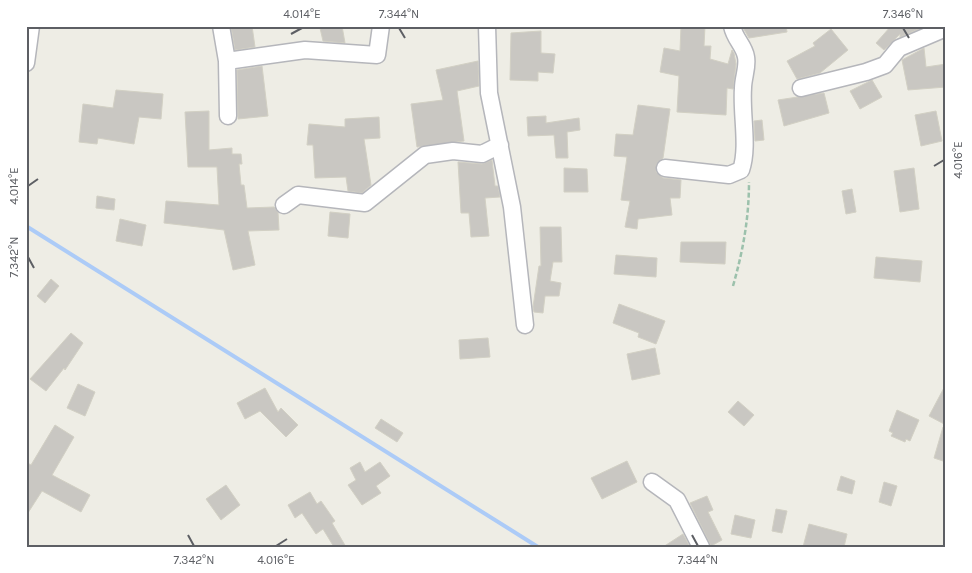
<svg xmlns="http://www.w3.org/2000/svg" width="972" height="573" font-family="Karla,sans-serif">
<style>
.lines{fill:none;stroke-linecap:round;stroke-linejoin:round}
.stream{stroke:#accbf7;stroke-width:4}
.building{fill:#c9c7c2;stroke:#d2d0c4}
.minor-casing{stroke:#b5b6bb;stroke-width:19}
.path{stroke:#9cc1ac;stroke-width:2.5;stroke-dasharray:5 2.5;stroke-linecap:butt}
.minor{stroke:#fff;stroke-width:16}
.ticks{fill:none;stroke:#5d5f64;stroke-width:2}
.neatline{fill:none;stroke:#5d5f64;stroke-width:2}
.ticks-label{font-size:12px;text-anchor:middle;fill:#5d5f64}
</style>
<rect width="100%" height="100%" fill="#eeede5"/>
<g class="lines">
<path class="stream" d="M26,226L538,547"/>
</g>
<path class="building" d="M231,26H252L255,47L235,50Z
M329,26H342L345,43L323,41L320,28Z
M681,26H705L704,46H711L710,59L728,64L732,50L734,53L736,64L733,89L727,88L726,115L677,112L679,76L660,72L664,48L680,51Z
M742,26H786L787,32L749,38Z
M891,26H920L921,28L900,37V34L884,50L876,43Z
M831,29L848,50L820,73L797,79L787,61L815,46L813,43Z
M541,31V53L555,54L553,73L538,72V81L510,80L511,33Z
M924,48L926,67L946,64V87L908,90L902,60Z
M478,61L479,86L457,91L464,141L417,147L411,104L443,100L436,70Z
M262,66L268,116L238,119L237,70Z
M872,80L882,97L860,109L850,91Z
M116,90L163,94L161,119L139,117L134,144L98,138L97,144L79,142L83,104L113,108Z
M824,93L829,113L784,126L778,100Z
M638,105L670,109L663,158L657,163L656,172L663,178L681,180L680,198H670L672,215L638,219L637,229L625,227L630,201L621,200L627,157L614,156L616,134L633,135Z
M209,111V150L232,148V154H241L242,164H239L241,185H244L247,208L274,207L278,212L279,230L248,231L255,265L233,270L224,230L164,223L166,201L219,205L217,167H188L185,112Z
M936,111L942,141L921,146L915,115Z
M546,116V123L579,118L580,130L567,132L568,158H556L554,135L528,136L527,117Z
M379,117L380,138L364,139L371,185L362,193L348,191L346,177L315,178L313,145H307L309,124L345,127V119Z
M762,120L764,140L755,141L754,121Z
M492,160L495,186H498L500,197L485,198L489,236L471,237L469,213H461L458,162L482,164Z
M564,168L587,169L588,192H564Z
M914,168L919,209L900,212L894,171Z
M852,189L856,212L846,214L842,191Z
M97,196L115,199L114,210L96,208Z
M330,212L350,214L348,238L328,236Z
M120,219L146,225L142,246L116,241Z
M540,227H561L562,262H553L550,281L561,283L559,296H545L543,313L534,312L533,307L539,266H541Z
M681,242H726L725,264L680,262Z
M616,255L657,258L656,277L614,274Z
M876,257L922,261L920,282L874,278Z
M51,279L59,286L45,303L37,296Z
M619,304L665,321L656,344L638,337L639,333L613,323Z
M71,333L83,343L65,370L64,368L46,391L30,379Z
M488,338L490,357L460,359L459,340Z
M655,348L660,374L632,380L627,354Z
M78,384L95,392L85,416L67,408Z
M946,384V425L929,416Z
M265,388L278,412L281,408L298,425L286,437L260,411L245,419L237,403Z
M738,401L754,415L744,426L728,412Z
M897,410L919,420L910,441L906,439L905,442L891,436L893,433L889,431Z
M381,419L403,433L397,442L375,428Z
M55,425L74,437L52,475L90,495L81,512L42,491L26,516V462L31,465Z
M943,427H946V462L934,458Z
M627,461L637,482L602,499L591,478Z
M360,462L365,472L380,462L390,476L376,486L381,493L362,505L348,485L356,480L350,468Z
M841,476L855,481L852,494L837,490Z
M884,482L897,486L891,506L879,502Z
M226,485L240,505L221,520L206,499Z
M310,492L317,504L321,501L335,521L332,523L346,547H334L323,529L316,534L302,513L295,518L288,505Z
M707,496L713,510L708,512L722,540L711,546L690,503Z
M776,509L787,511L782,533L772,531Z
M735,515L755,520L751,538L731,534Z
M809,524L847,534L844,547H803Z
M683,534L690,547H663Z"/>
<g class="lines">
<g class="minor-casing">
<path id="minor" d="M221,26L227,61L228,116
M487,26L489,93L512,207L525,325
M227,61L305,50L377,55L381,26
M26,63L31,26
M801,88L866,72L885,65L899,48L946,28
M665,168L729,175L741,170C749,147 741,114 743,88C743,78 748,67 746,57C744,45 735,40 732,26
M284,205L298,195L365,203L425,155L453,151L482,154L500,145
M652,482L677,500L701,547"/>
</g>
<path class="path" d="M733,286C743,251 749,218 749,182"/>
<use href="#minor" class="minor"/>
</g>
<path class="ticks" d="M399,28L405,38M903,28L909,38M291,34L302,28M934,166L944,160M28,186L38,179M28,257L34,268M188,535L194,546M692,535L698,546M276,546L287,539"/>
<rect width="972" height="573" fill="none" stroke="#ffffff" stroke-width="55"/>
<rect x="28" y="28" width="916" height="518" class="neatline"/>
<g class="ticks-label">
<text x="302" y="18">4.014°E</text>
<text x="399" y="18">7.344°N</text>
<text x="903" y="18">7.346°N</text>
<text transform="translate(958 160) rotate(-90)" y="4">4.016°E</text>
<text transform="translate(14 186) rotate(-90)" y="4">4.014°E</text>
<text transform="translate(14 257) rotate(-90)" y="4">7.342°N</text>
<text x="194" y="564">7.342°N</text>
<text x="276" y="564">4.016°E</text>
<text x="698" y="564">7.344°N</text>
</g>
</svg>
